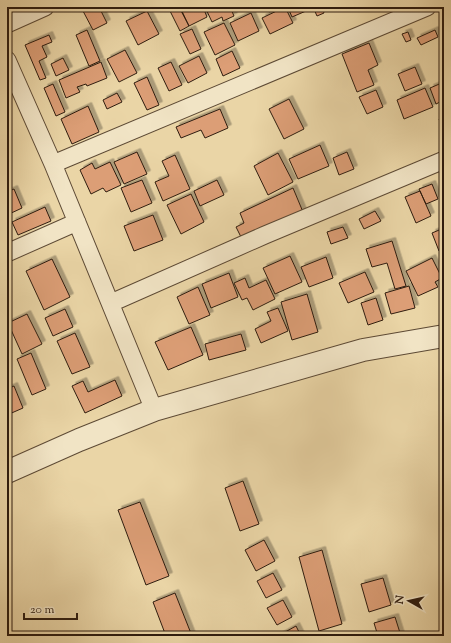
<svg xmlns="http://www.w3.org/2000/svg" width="451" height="643" font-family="'Sorts Mill Goudy',serif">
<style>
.building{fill:#dc9e76;stroke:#2e1c0f;filter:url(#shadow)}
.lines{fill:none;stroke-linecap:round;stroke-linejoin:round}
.minor-casing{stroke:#5d4a35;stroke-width:19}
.tertiary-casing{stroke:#5d4a35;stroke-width:24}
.minor{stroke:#f1e4c5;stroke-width:17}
.tertiary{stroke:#f1e4c5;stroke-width:22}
</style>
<defs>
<filter id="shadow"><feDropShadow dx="3.5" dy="-3.5" stdDeviation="0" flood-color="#0004"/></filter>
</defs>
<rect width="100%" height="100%" fill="#ead5a6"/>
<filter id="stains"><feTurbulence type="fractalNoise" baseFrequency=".005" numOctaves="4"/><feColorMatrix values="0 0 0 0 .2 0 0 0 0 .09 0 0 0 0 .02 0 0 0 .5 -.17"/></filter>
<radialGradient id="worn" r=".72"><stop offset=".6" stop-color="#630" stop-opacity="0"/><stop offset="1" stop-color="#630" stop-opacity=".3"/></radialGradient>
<path class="building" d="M91,7H99L107,23L93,30L83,11Z
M168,7H179L189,26L180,31Z
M180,7H203L207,17L189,26Z
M205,7H230L234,16L223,21L222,17L212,22Z
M266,7H279L269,12Z
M285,7L293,23L270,34L262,18Z
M294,7H304L306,11L292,17L289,10Z
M313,7H322L324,13L317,16Z
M147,11L159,34L138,45L126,21Z
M251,13L259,31L238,41L230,23Z
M224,23L235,45L215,55L204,32Z
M192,29L201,49L190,54L180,34Z
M87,30L100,61L89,66L76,35Z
M435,30L438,37L421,45L417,38Z
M408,32L411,40L406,42L402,34Z
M49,35L52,42L42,46L47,57L39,61L46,78L40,80L25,45Z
M369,43L378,65L368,70L374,85L357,92L342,54Z
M125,50L137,73L119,82L107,59Z
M232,51L240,68L223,76L216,59Z
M199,56L207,73L188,83L179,66Z
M63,58L69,70L56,76L51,64Z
M101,62L107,78L87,86L86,84L77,87L80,92L66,98L59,80Z
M171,62L182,85L169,91L158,68Z
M415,67L422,84L405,91L398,74Z
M147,77L159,105L147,110L134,83Z
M444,82V100L436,104L430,88Z
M53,84L65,112L56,116L44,88Z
M425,88L433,107L404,119L397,100Z
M376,90L383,107L367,114L359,97Z
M117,93L122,102L107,109L103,100Z
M289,99L304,129L284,139L269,109Z
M88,106L99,132L72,144L61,119Z
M220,109L228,128L205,138L201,130L181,138L176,127Z
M444,117V130L439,119Z
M320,145L329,166L298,179L289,159Z
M137,152L147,174L124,184L114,162Z
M347,152L354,169L339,175L333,158Z
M278,153L293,182L268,195L254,166Z
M175,155L190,189L163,201L155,182L169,176L162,161Z
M110,162L121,185L106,192L103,188L91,194L80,170L92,163L95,169Z
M142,180L152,203L131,212L121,188Z
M217,180L224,195L200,206L194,191Z
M432,184L438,199L426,204L419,189Z
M293,188L303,212L242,239L236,227L244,223L240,213Z
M14,189L22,208L7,215V192Z
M420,191L431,216L416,223L405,197Z
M191,194L204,222L181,234L167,205Z
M45,207L51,221L18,235L12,222Z
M375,211L381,221L364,229L359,219Z
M153,215L163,240L134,251L124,226Z
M343,227L348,238L331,244L327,232Z
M444,228V249L439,251L432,233Z
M392,241L406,286L395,289L387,263L372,267L366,249Z
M290,256L302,282L275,294L263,268Z
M326,257L333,278L309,287L301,267Z
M432,258L442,278L435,282L438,287L418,296L406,271Z
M52,259L70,297L44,310L26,271Z
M365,272L374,292L348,303L339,283Z
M229,273L238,297L211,308L202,284Z
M245,278L249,288L266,280L275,299L253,310L247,298L242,300L234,283Z
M409,286L415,308L391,314L385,293Z
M198,287L210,315L189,324L177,297Z
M307,294L318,332L292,340L281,302Z
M376,298L383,320L368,325L361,303Z
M278,308L288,331L261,343L255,329L271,321L267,312Z
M65,309L73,327L53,336L45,318Z
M27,314L42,344L22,354L8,323Z
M191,327L203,355L168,370L155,342Z
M75,333L90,367L72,374L57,341Z
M241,334L246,350L209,360L205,344Z
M31,353L46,389L32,395L17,359Z
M115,380L122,396L85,413L72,386L83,381L88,392Z
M14,386L23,408L7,415V389Z
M243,481L259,524L240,531L225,488Z
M140,502L169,576L146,585L118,510Z
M264,540L275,561L256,571L245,550Z
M322,550L342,624L319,631L299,557Z
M273,573L282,590L266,598L257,581Z
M383,578L391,605L369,612L361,584Z
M175,593L192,636H166L153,602Z
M283,600L292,617L277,625L267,608Z
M395,617L401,636H378L374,623Z
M296,626L301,636H278Z"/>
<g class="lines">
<g class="minor-casing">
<path id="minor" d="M7,24L45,7
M7,60L53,164L154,410
M53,164L427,7
M7,253L77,222
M111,303L265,235L444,160"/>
</g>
<g class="tertiary-casing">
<path id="tertiary" d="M7,472L79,440L154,410L363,350L444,336"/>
</g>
<use href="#minor" class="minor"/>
<use href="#tertiary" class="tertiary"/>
</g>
<rect width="451" height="643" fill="none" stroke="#ead5a6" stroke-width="24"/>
<rect x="8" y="8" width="435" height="627" fill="none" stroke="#2e1c0f" stroke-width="2"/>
<rect x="12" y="12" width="427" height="619" fill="none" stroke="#2e1c0f"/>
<g transform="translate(409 601) rotate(278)" stroke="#f1e4c5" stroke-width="3" paint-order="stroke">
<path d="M0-3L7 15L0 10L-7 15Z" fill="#2e1c0f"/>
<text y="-6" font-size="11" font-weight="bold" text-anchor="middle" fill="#2e1c0f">N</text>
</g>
<path d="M24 613v6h53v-6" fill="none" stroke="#2e1c0f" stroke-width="2"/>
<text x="30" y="613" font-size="12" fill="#2e1c0f" stroke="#f1e4c5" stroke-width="3" paint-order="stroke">20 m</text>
<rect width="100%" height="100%" filter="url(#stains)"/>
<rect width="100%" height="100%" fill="url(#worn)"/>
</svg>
